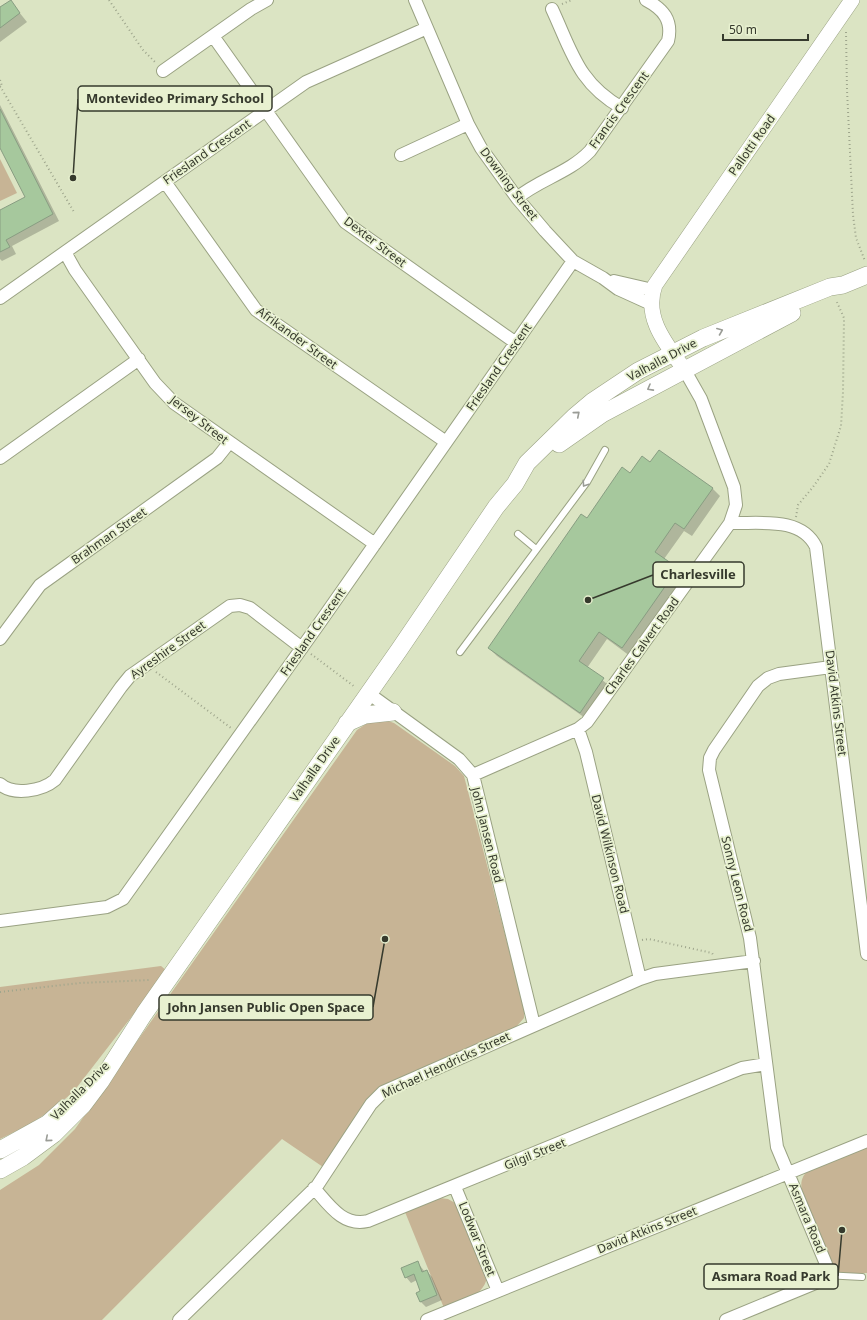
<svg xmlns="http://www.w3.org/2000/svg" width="867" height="1320" font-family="'Noto Sans',sans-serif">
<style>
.green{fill:#c7b495}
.shadow{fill:#0003}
.building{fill:#a6c89d;stroke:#889d82}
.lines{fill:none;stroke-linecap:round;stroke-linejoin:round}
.service-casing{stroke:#9aa283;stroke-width:8}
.minor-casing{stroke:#9aa283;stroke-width:14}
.tertiary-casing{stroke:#9aa283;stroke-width:16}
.secondary-casing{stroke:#9aa283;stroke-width:18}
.path{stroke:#9ea58c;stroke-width:2;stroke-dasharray:1 3;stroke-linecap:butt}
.service{stroke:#fff;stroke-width:6}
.minor{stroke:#fff;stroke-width:12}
.tertiary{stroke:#fff;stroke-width:15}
.secondary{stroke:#fff;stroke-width:17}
.oneway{stroke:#9a9c96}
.labels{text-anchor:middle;stroke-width:3.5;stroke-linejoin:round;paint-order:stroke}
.street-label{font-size:12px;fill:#363a2d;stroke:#e8f1d0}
.leader{fill:none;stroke:#363a2d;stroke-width:1.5}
.callout-dot{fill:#363a2d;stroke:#e8f1d0;stroke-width:1.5}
.callout{fill:#e8f1d0;stroke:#363a2d;stroke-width:1.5}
.callout-label{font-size:13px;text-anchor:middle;font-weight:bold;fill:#363a2d}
</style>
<rect width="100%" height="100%" fill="#dbe4c3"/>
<path class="green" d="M0,159L17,193L0,201Z
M388,721L394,723L455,766L464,776L524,1008V1018L516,1027L376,1090L323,1167L282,1139L102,1320H0V1190L39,1165L75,1129L357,730L369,722Z
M161,966L167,971L74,1091C52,1112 28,1126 0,1139V987Z
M867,1146V1273H840L833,1270L802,1191C800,1182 802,1175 810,1169Z
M440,1198L448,1199L457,1204L487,1274C487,1296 461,1301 444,1308L405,1212Z"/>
<path class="shadow" d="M11,2L27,22L0,42V9Z
M0,105L59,221L12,246L16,254L2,261L0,259V211L26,198L0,146Z
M650,464L712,488L720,496L692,536L684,531L664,559L685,577L630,656L607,639L587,668L611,687L588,720L497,656L489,648L587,519L630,474Z
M417,1262L425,1272L427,1271L432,1277L442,1300L426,1307L420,1301L422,1292L417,1280L411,1283L406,1277Z"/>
<path class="building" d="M11,0L20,13L0,28V7Z
M0,109L53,214L6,240L10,247L0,252V210L25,197L0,148Z
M659,450L713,488L684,529L675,523L655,552L678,568L622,648L599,632L579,661L604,678L580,713L488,648L581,514L587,518L622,467L630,473L642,456L650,462Z
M418,1261L422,1272L427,1270L437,1295L420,1302L416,1293L420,1291L414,1274L405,1278L401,1268Z"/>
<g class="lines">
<g class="service-casing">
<path id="service" d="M518,534L536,549
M460,652L587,482L605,450
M824,1275L862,1277"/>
</g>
<g class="minor-casing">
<path id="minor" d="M415,0L468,124L481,148L517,198L545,231L573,261L603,278L618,289L651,304
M552,9C572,52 578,83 622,108
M213,36L345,222L516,343
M163,71L251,9L267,0
M401,155L468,124
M165,182L256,310L446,442
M517,198C540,179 569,173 590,151L668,41C673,20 663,9 646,0
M65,252L75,270L155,383L174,403L375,544
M614,281L653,290
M0,298L306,82L427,28
M0,458L139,359
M730,523C759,524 801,516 816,547L867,954
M0,639L40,585L217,458L229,443
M368,693L459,759L473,775L534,1025
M578,729L586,752L640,979
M473,775L578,729L587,722L730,523L736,505L734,487L701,399L684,369
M0,784C13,796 42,791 55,780L121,687L130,676L230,606L240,605L250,608L302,648
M0,921L107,907L123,899L321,621L573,261
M455,1187L498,1291
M314,1188C329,1205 343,1227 368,1221L742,1068L766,1064
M179,1320L317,1186L371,1104L383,1092L640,979L655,974L754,961
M427,1320L867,1141
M726,1320L818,1282L824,1275L826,1264L777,1147L750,938L709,770L710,758L714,750L758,686L768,678L779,674L831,667"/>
</g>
<g class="tertiary-casing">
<path id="tertiary" d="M684,369C666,344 643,317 655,285L852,0"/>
</g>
<g class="secondary-casing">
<path id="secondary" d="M559,444L602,414L792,313
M347,723L365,715L393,712
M0,1150L47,1124L65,1108
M0,1170L23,1157L54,1134L83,1105L101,1081L144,1014L399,650L496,507L515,484L527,463L574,417L593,401L638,371L703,338L830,287L843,285L867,275"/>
</g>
<path class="path" d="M109,0L143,50L155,62
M562,4L572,0
M846,32L847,90L853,215L856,238L865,261
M0,80L2,86L0,87
M0,86L74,212
M796,517L798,505L813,487L829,464L841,426L843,392L844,318L836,300
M311,654L355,687
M156,672L231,728
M642,940L649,939L712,953L714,956
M0,992L80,983L150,980"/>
<use href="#service" class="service"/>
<use href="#minor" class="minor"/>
<use href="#tertiary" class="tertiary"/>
<use href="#secondary" class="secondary"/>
</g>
<defs><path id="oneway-chevron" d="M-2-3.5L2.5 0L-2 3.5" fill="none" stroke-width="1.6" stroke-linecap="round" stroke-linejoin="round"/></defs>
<g class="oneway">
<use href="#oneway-chevron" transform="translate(720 331) rotate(-22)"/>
<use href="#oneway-chevron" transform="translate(650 388) rotate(151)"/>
<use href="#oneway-chevron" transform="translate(577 414) rotate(-40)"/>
<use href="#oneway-chevron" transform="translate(585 484) rotate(124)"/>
<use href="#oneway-chevron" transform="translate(48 1139) rotate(139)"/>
</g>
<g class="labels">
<g class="street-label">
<text transform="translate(619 110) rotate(-54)" y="4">Francis Crescent</text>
<text transform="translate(752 145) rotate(-55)" y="4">Pallotti Road</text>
<text transform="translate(207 152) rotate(-35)" y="4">Friesland Crescent</text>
<text transform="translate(509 184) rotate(53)" y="4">Downing Street</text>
<text transform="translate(375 242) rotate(37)" y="4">Dexter Street</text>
<text transform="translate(297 338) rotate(36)" y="4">Afrikander Street</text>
<text transform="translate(662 360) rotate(-28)" y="4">Valhalla Drive</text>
<text transform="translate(499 367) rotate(-55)" y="4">Friesland Crescent</text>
<text transform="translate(199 420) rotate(38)" y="4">Jersey Street</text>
<text transform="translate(109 536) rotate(-35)" y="4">Brahman Street</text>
<text transform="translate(313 632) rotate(-55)" y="4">Friesland Crescent</text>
<text transform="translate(642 646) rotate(-54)" y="4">Charles Calvert Road</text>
<text transform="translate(168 650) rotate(-36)" y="4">Ayreshire Street</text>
<text transform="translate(836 703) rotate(83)" y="4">David Atkins Street</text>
<text transform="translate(315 769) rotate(-55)" y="4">Valhalla Drive</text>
<text transform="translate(487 835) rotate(76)" y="4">John Jansen Road</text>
<text transform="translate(610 854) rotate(76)" y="4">David Wilkinson Road</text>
<text transform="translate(737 884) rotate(76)" y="4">Sonny Leon Road</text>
<text transform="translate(446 1065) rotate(-25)" y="4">Michael Hendricks Street</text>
<text transform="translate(80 1091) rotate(-45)" y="4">Valhalla Drive</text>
<text transform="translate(535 1154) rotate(-22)" y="4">Gilgil Street</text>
<text transform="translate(807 1218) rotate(67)" y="4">Asmara Road</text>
<text transform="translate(647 1230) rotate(-22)" y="4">David Atkins Street</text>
<text transform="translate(477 1239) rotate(68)" y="4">Lodwar Street</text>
</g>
</g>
<path class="leader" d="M73 178L78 99M588 600L653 575M385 939L373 1007M842 1230L838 1276"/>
<g class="callout-dot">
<circle cx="73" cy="178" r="4"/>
<circle cx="588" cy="600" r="4"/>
<circle cx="385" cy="939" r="4"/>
<circle cx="842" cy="1230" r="4"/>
</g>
<g class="callout">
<rect x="78" y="86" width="194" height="25" rx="4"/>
<rect x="653" y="562" width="91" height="25" rx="4"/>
<rect x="159" y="995" width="214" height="25" rx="4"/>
<rect x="704" y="1264" width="134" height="25" rx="4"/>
</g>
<g class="callout-label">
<text x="175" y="103">Montevideo Primary School</text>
<text x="698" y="579">Charlesville</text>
<text x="266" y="1012">John Jansen Public Open Space</text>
<text x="771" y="1281">Asmara Road Park</text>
</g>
<path d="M723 34v6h85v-6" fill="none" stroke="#363a2d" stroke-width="2"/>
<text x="729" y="34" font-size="12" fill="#363a2d" stroke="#e8f1d0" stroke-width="3" paint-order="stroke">50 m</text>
</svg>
